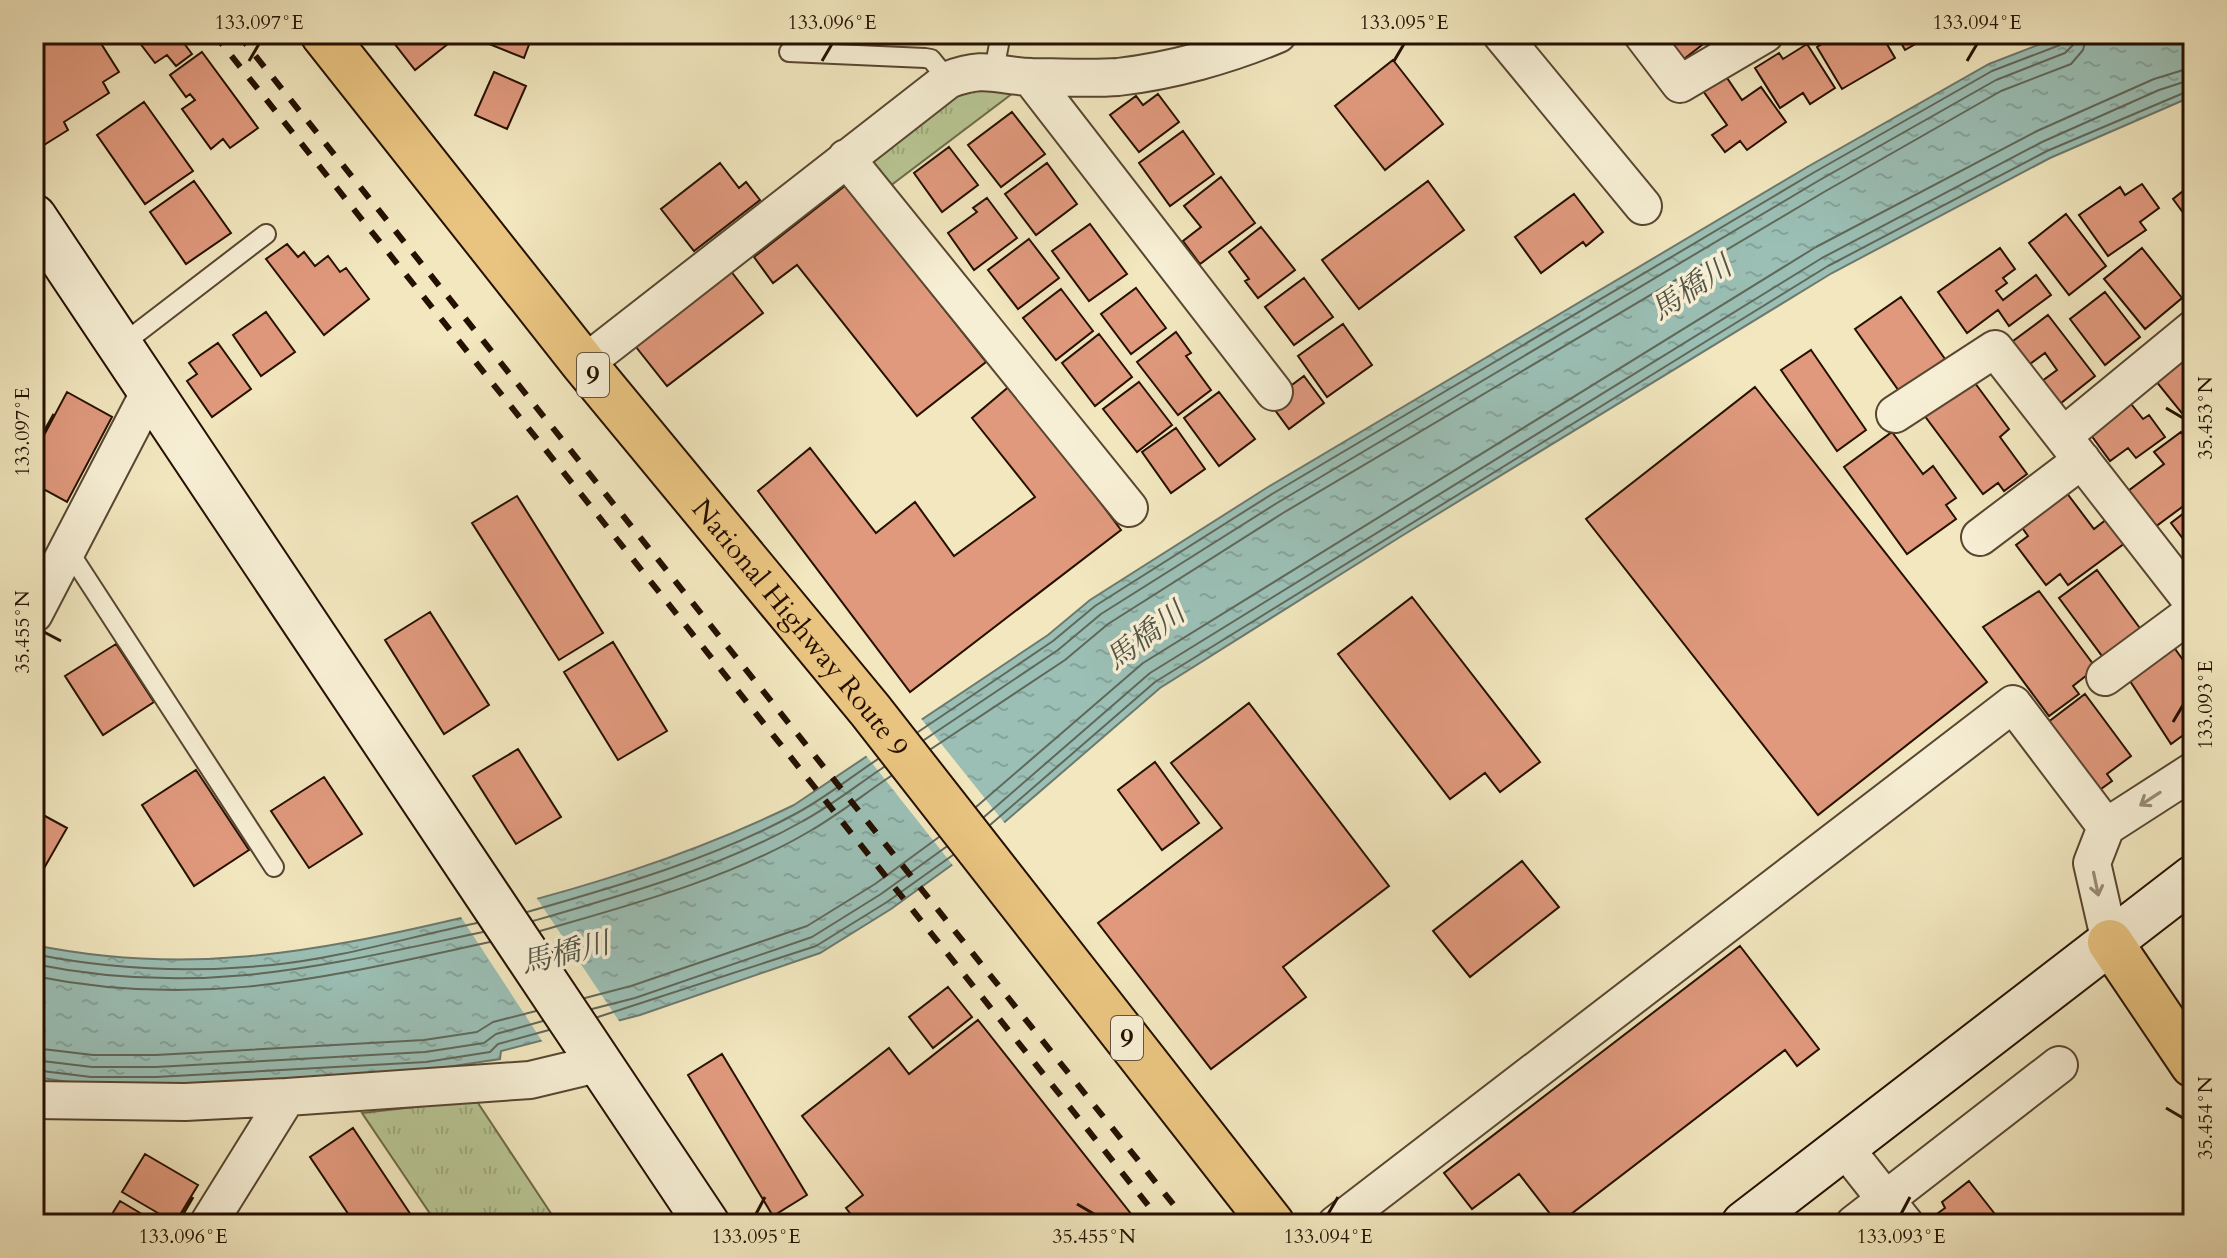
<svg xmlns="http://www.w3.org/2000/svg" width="2227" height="1258" font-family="Cardo,'Noto Serif JP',serif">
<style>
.grass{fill:url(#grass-tufts);stroke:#6e6b4a;stroke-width:2}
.water{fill:url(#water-ripples);stroke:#6c796d;stroke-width:2}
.pier{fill:#f2e7bf}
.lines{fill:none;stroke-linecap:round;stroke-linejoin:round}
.shore{stroke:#60685a;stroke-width:2}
.building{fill:#e0997d;stroke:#251000;stroke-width:2}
.lane-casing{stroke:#584630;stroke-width:22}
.street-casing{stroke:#584630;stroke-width:40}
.secondary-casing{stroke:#251000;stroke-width:48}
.highway-casing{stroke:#251000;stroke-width:48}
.lane{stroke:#f7efd5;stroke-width:18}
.street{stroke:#f7efd5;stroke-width:36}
.secondary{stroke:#f7efd5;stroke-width:44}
.highway{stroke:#e9c480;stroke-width:44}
.rail{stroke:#251000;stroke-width:6;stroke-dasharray:14 14;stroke-linecap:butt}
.oneway{stroke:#988b75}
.ticks{fill:none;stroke:#251000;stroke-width:3}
.labels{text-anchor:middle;stroke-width:7;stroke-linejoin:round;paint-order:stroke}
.shield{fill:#f7efd5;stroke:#645340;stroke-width:2}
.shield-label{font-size:26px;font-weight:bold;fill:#251000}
.street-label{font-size:28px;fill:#251000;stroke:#f7efd5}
.water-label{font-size:30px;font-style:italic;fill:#545648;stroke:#f7efd5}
.neatline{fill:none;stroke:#251000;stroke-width:3}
.ticks-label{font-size:20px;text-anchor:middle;fill:#251000}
</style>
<defs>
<pattern id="grass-tufts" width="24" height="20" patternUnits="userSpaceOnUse" patternTransform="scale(2)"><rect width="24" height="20" fill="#b8c694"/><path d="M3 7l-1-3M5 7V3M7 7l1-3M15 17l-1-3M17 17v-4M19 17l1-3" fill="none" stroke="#9ea97e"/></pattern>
<pattern id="water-ripples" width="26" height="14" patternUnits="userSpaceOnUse" patternTransform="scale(2)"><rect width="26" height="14" fill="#9bbfb5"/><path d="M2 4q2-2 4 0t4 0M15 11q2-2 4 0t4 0" fill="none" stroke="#85a39a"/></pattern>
</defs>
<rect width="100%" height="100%" fill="#f2e7bf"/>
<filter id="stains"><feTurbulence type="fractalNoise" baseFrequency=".0025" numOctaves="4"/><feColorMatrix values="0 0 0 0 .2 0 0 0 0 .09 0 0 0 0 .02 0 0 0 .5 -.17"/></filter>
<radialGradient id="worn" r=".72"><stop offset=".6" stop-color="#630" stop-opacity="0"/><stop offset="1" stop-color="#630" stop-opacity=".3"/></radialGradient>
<path class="grass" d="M978,86L1013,93L886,189L867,163L960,94Z
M476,1100L558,1224H437L362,1113Z"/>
<path class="water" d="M2066,34H2193V96L2050,158L1832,273L1400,537L1160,688L971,851L891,909L820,953L640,1015L501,1051L500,1059L427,1070L191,1084L90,1085L34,1077V945C186,976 312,953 461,918C576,891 687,857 794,805L1048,635L1090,600L1268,487L1809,166L1989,64Z"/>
<path class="pier" d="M919,716L1007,826L955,868L864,753Z
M536,897L621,1024L544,1044L459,914Z"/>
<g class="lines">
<path class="shore" d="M918,732L1053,641L1095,606L1272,494L1813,173L1992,71L2060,45L2065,34
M924,740L1058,650L1101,614L1277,503L1818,181L1996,80L2065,53L2073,45L2075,34
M931,749L1065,660L1108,624L1283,513L1824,192L2001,91L2071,64L2083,50L2087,34
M976,807L1143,663L1816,247L2037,131L2154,79L2193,67
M984,817L1150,673L1822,258L2042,142L2159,90L2193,79
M990,825L1155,682L1828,266L2047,151L2193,89
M527,912C618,886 713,859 797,813C825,798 851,777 878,759
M533,921C624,895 720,868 803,821C831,806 857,785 884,767
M540,931C630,905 729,879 810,831C838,815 864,794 891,776
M34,954C113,970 192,973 272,965C341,958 409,937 477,923
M34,964C200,998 322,966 483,932
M34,976C202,1010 327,977 490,942
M585,998L631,986L807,926L875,884L939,837
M592,1009L635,998L812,937L881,894L946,847
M598,1017L816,946L887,902L953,855
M34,1048L93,1055H156L424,1040L477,1032L493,1022L536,1011
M34,1060L92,1067H156L425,1052L484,1043L496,1034L543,1021
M34,1070L91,1077H156L426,1062L490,1052L498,1044L549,1030"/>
</g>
<path class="building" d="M34,34H95L119,72L103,82L109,93L64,122L68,130L36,150Z
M133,34H177L192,54L176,66L167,55L155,63Z
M387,34H456L458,36L415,70Z
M493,34H533L524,58L489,44Z
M1074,34H1100L1080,44Z
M1664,34H1716L1684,59Z
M1881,34L1895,58L1842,89L1817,47L1838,34Z
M1896,34H1933L1905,50Z
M1807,44L1835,88L1810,104L1803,93L1780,108L1755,68L1779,53L1783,59Z
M202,52L258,128L230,148L223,139L211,149L182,109L195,100L190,94L186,97L170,75Z
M1393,60L1443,124L1385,170L1335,106Z
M494,72L526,86L507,129L475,115Z
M1723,72L1742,100L1761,87L1786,122L1747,150L1740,141L1725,152L1712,135L1727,125L1701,88Z
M1158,94L1179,122L1139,152L1110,115L1136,96L1143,105Z
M144,102L193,171L145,204L97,135Z
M1012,112L1045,154L1001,187L968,145Z
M1183,131L1214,174L1170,206L1139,163Z
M949,147L978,185L942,212L914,173Z
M720,163L739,188L746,182L760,200L694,251L661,209Z
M1047,163L1077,204L1036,235L1005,194Z
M1221,177L1255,223L1200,264L1183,241L1201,227L1184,206Z
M194,181L231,233L186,264L150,212Z
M1428,181L1464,230L1359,309L1322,260Z
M2193,183V226L2173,199Z
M2142,184L2159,208L2140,222L2146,230L2108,256L2079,215L2120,187L2125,195Z
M846,185L986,362L917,416L797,265L773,283L754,257Z
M1574,194L1603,232L1586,246L1583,242L1541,273L1515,237Z
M987,198L1017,238L974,270L948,233L977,212L973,208Z
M2066,214L2106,266L2069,295L2029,243Z
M1090,224L1127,274L1089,301L1052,251Z
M1261,227L1295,270L1258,298L1245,281L1249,279L1229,252Z
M1029,239L1059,278L1018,309L988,270Z
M287,244L298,257L304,252L315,266L328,256L340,272L346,268L369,299L324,335L266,259Z
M2000,248L2015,269L2003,278L2007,283L1996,291L2003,300L2036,275L2051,295L2009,326L1998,310L1967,333L1938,292Z
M2142,248L2182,298L2145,329L2104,279Z
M730,270L763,313L667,386L636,347Z
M1304,278L1333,317L1294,345L1265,307Z
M1136,288L1166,328L1131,354L1101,314Z
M1061,289L1093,331L1056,360L1023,318Z
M2105,292L2140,337L2105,365L2070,319Z
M1901,297L1945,359L1899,391L1855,329Z
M266,312L295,352L261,376L233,335Z
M2048,315L2095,376L2056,407L2038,384L2057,370L2045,353L2026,367L2009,344Z
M1343,324L1372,365L1327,397L1298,356Z
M1176,332L1191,353L1186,356L1211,390L1178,415L1137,362Z
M1099,334L1132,377L1095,406L1062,363Z
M218,343L251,389L212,417L187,381L197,374L189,363Z
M1811,350L1866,430L1837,451L1781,370Z
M2193,350V427L2155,380Z
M1304,376L1324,403L1289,429L1269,402Z
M1972,379L2009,429L2000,437L2027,474L2004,491L1998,483L1983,494L1924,415Z
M1139,382L1172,425L1137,452L1103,409Z
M1012,384L1121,530L910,692L758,491L810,448L876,533L915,502L954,556L1035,497L972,418Z
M1755,387L1987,682L1818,815L1586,519Z
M67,392L112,417L67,502L34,484V454Z
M1219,392L1255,439L1219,466L1184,418Z
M2128,400L2143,419L2149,415L2165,437L2136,458L2128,448L2110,461L2088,431Z
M1176,428L1205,469L1171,493L1142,452Z
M1892,432L1923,474L1933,466L1956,498L1946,505L1956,519L1907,554L1844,467Z
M2181,432L2193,448V467L2185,473L2193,483V499L2155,527L2128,491L2164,464L2154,452Z
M2063,488L2094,529L2107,519L2125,543L2068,585L2060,574L2046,585L2016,545L2028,536L2018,522Z
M517,496L603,633L559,660L472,523Z
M2193,506V552L2171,523Z
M2097,570L2142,631L2105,660L2059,598Z
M2039,591L2096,668L2073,686L2079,694L2049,716L1983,627Z
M1412,597L1540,762L1500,792L1485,773L1450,799L1338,654Z
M430,612L489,705L444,734L385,640Z
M613,642L667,731L618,760L564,672Z
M116,644L154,702L103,735L65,676Z
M2173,646L2193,674V728L2171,744L2128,678Z
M2085,694L2131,756L2107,774L2112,781L2094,794L2043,726Z
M1249,703L1389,886L1283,967L1306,997L1211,1069L1098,923L1222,828L1171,763Z
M518,749L561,817L516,844L473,776Z
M1155,762L1199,823L1162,850L1118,790Z
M196,770L249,850L194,886L142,805Z
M324,777L362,834L309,868L271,811Z
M34,810L67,828L39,877L34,875Z
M1522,861L1559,907L1470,977L1433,931Z
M1740,946L1819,1049L1797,1066L1785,1050L1558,1224L1519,1174L1472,1209L1444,1173Z
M948,987L972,1017L933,1048L909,1017Z
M978,1020L1139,1224H858L846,1208L863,1195L802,1116L889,1048L909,1074Z
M722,1054L807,1195L773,1216L688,1075Z
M353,1128L417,1224H355L310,1157Z
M145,1154L198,1185L175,1223L122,1192Z
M1969,1181L1998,1218L1990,1224H1933L1930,1219L1945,1208L1942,1202Z
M120,1201L157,1223V1224H106Z"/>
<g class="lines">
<g class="lane-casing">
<path id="lane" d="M789,52L925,58L931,59L948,80
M994,70L1001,34
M120,346L266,234
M68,550L274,867"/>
</g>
<g class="street-casing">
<path id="street" d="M1501,34L1643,206
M1642,34L1680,84L1765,34
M1030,77L1274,392
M846,158L1129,508
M584,364L948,80C986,65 996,76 1032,77C1060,77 1090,79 1118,77C1171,71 1229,55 1278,34
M1895,414L1995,349L2193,603
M2063,436L2193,329
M1980,537L2082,460
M34,614L151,389
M2105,677L2193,612
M2110,942L2092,863L2106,827L2193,771
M34,1100L185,1102L287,1097
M1844,1147L1905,1224
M208,1224L287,1097L530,1080L601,1063
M1336,1224L2013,704L2106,827
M1854,1224L2059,1065"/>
</g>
<g class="secondary-casing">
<path id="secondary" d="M34,217L707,1224
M1744,1224L2193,878"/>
</g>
<g class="highway-casing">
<g id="highway">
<path id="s1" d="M323,34L584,364L870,710L1272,1224"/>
<path d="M2110,942L2193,1065"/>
</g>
</g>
<use href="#lane" class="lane"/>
<use href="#street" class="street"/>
<use href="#secondary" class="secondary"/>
<use href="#highway" class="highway"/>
<path class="rail" d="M214,34L1163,1224
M238,34L1189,1224"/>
</g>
<defs><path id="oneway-shaft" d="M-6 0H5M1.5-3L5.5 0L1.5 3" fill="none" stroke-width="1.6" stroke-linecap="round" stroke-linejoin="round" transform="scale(2)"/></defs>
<g class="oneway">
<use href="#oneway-shaft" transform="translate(2150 799) rotate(147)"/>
<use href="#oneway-shaft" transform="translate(2096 884) rotate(78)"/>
</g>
<path class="ticks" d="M249,61L259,44M822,61L832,44M1394,61L1404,44M1967,61L1977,44M2166,408L2183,418M44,432L54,414M44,632L61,641M2173,722L2183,705M2166,1108L2183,1118M1077,1204L1094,1214M183,1214L193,1197M756,1214L765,1197M1328,1214L1338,1197M1901,1214L1910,1197"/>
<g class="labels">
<g class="shield">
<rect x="577" y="353" width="32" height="44" rx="6"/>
<rect x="1111" y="1016" width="32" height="44" rx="6"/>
</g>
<g class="shield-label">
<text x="593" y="384">9</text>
<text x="1127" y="1047">9</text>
</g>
<g class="street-label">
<text dy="10" stroke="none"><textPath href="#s1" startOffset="762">National Highway Route 9</textPath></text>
</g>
<g class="water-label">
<text transform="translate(1691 288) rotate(-34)" y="10">馬橋川</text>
<text transform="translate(1145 636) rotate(-37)" y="10">馬橋川</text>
<text transform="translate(565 953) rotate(-14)" y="10">馬橋川</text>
</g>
</g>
<rect width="2227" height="1258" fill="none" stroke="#f2e7bf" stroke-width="88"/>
<rect x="44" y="44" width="2139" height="1170" class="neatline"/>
<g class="ticks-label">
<text x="259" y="29">133.097°E</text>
<text x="832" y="29">133.096°E</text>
<text x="1404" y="29">133.095°E</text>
<text x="1977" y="29">133.094°E</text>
<text transform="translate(2205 418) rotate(-90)" y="7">35.453°N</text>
<text transform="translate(22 432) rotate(-90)" y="7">133.097°E</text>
<text transform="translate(22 632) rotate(-90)" y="7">35.455°N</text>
<text transform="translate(2205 705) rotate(-90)" y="7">133.093°E</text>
<text transform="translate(2205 1118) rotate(-90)" y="7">35.454°N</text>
<text x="183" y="1243">133.096°E</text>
<text x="756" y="1243">133.095°E</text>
<text x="1094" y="1243">35.455°N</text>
<text x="1328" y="1243">133.094°E</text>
<text x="1901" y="1243">133.093°E</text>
</g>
<rect width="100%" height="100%" filter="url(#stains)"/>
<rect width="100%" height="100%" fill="url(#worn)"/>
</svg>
